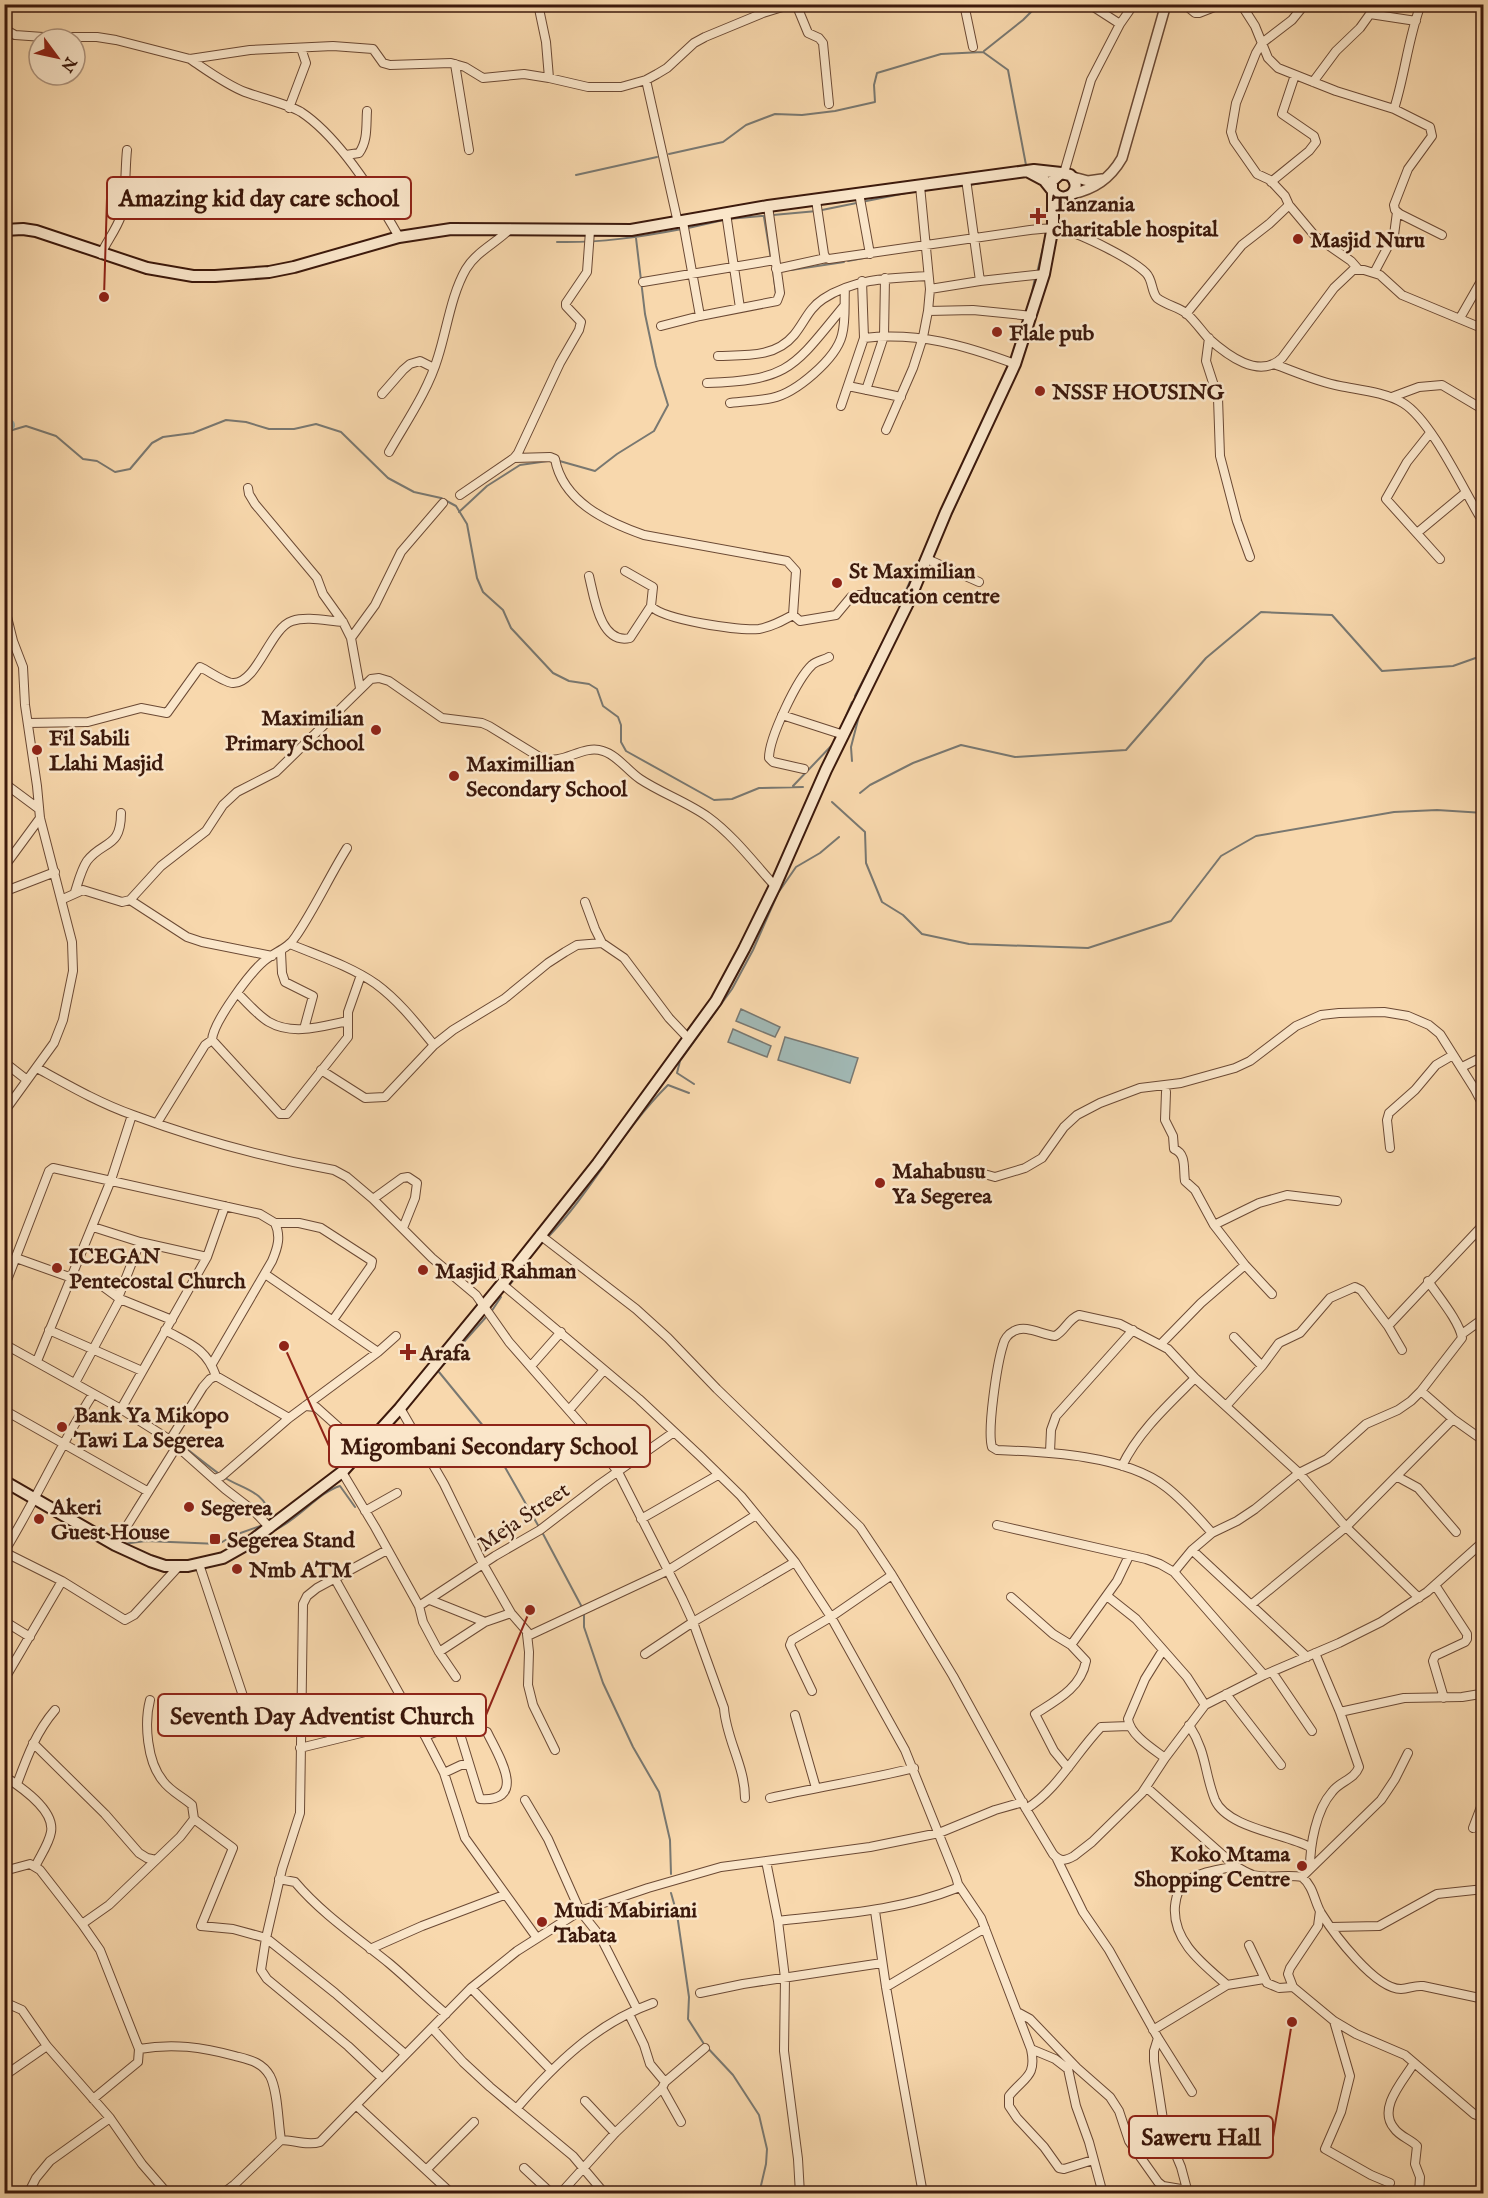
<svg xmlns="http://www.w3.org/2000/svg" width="1488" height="2198" font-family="'IM FELL English',serif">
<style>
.water{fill:#a1b8b4;stroke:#797871;stroke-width:1.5}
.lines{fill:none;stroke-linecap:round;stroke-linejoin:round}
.stream{stroke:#797871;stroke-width:2}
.river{stroke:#a1b8b4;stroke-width:12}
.minor-casing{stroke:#6b4934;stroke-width:10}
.tertiary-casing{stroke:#6b4934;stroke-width:12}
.secondary-casing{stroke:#3c190c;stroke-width:14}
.minor{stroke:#fae6ca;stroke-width:8}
.tertiary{stroke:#fae6ca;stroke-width:9}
.secondary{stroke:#fae6ca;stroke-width:10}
.poi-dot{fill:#8f2418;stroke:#fae6ca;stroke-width:2}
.labels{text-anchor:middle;stroke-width:5;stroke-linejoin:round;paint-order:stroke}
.poi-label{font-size:22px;font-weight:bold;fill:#3c190c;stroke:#fae6ca;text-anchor:start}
.street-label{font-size:22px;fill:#3c190c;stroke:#fae6ca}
.leader{fill:none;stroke:#8f2418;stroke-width:2}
.callout-dot{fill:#8f2418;stroke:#fae6ca;stroke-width:2}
.callout{fill:#fae6ca;stroke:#8f2418;stroke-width:2}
.callout-label{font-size:24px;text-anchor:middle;font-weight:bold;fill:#3c190c}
</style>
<rect width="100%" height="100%" fill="#f8d8ad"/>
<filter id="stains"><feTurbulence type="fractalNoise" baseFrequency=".00333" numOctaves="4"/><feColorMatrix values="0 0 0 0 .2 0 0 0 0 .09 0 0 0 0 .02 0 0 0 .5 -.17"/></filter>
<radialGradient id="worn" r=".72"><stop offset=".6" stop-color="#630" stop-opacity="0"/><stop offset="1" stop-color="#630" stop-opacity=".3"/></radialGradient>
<path class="water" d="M741,1009L780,1027L775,1037L736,1021Z
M733,1029L771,1046L767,1057L728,1042Z
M785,1037L858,1058L850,1083L778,1060Z"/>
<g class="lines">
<path class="stream" d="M984,51L1023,20L1039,4
M669,154L723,142L746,125L775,114L802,115L835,111L875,102L874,85L877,73L941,54L983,52L1008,70L1026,165
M576,175L657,157
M969,185L999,180
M930,189L963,186
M764,217L771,259
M688,228L728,219L817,211L916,191
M8,242L9,431
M557,242C600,243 640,237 682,229
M73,249L84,253
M848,261L869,257
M773,270L776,294
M791,270L844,262
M1037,273L1046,235
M1030,302L1035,278
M4,435L9,431L26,426L56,436L83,459L97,461L115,472L130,469L152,443L163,437L193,433L226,420L246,422L269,429H294L316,424L341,432L388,478L414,492L441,498L456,506L467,524L477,578L483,592L503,610L511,628L553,673L569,681L589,684L597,689L603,706L618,717L621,725V742L626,751L714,800L732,799L759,788L803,787
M556,460L595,471L617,454L654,431L668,405L656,366L645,314L636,238
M459,512L487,486L520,465L548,461
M944,530L982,448
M902,599L922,555
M855,696L895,618
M840,730L852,702
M852,761L851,747L860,712
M793,786L834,743
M860,793L870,785L913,763L961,745L1015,757L1126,750L1206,658L1261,612L1332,615L1382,671L1453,666L1484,655
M832,802L865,832L866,863L882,902L903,915L922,934L969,944L1088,948L1171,921L1221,856L1256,836L1394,812L1437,810L1484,813
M694,1084L677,1073L680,1061L732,989L753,950L778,893L796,867L820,853L839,837
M548,1237C593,1190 622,1130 668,1085L689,1093
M509,1286L525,1264
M491,1312L501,1297
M439,1372L493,1438L498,1455L539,1527
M427,1383L487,1316
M176,1444L178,1442C192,1453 207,1465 222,1476C241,1489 265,1490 270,1516H274
M352,1469L397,1419
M133,1509L154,1475
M275,1530C299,1519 319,1492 340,1486L355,1507
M542,1532L584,1611V1627L603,1683L633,1747L659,1792L670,1840L671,1874
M123,1544L146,1541L219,1544L232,1536L263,1525
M671,1893L677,1914L689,1997L688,2019L704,2044L733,2075L759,2115L767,2149L766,2164L759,2194"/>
<path class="river" d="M4,424L9,425"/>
<g class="minor-casing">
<path id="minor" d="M538,4L546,42L549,78
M796,4L808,33L819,38L823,43L829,104
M964,4L973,47
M1089,4L1120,24
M1184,4L1195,13H1199L1222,4
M1241,4L1255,26L1268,58L1278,68L1336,91L1394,109L1430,127L1432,136L1408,169L1394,205L1395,210L1400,214L1442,235
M1305,4L1292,20L1262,43L1256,53L1236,103L1231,132L1234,141L1257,174L1270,180L1285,196L1289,205L1315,236L1351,261L1358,269
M4,29L15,35L43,37H97L116,40L190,59L250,50L333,46L373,49L383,63L390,65L451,63L465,67L483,78L524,74L549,78L588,87H621L646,80L657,74L667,68L694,43L705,37L763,13L792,4
M190,59C208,71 225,84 245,92C261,98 288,104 301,112C339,137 377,198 399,237
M455,64L469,150
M646,80L678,223
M1313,82L1336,51L1360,28L1370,14L1416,21
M289,108L306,63L301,48
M1394,109C1405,75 1408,38 1421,4
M346,155L359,153C368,141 366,125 367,111
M1064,173L1091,80L1120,24L1134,4
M966,179L980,281
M1271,182L1309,151L1316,142L1314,136L1282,114L1295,75
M859,193L870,254
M816,200L824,254L826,258L829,259L1030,230C1041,229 1053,227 1063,230C1082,234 1132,259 1146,273C1153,280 1151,291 1157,298C1166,305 1178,307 1186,313C1194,320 1201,330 1208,338C1227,355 1259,380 1282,358L1334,288L1353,270H1364L1380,275L1402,295L1484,329
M726,213L740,308
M683,222L700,316
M101,254C107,241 116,230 121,216C126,200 125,168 127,150
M776,269L826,258
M1374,273L1394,235L1397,212
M643,282L775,260
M930,289L980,281L1044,274
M928,311L973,310L1032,316
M1186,314L1242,245L1269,224L1289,205
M1460,318L1484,276
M661,326L700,316L777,301L780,293L768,206
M864,338C919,332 964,345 1015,364
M1209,338L1206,361L1218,398L1220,456L1237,521L1250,557
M718,356C745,355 775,358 794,335C804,323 809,308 823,299C855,278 891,278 928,276
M1274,364C1296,372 1318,382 1340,386C1360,390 1385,392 1403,403C1431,420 1462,487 1480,517
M707,383C790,380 793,368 844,306
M848,386L901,397
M866,390L884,336L885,278
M382,394L403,370L410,364L420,361L434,368
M1392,397L1419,387L1442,385L1484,410
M730,403C744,401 758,401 772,398C796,393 836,359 842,335C846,320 844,303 845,288
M841,406L864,338L862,281
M886,430L913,368L923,337L928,311L930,289L920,186
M1430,433L1407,462L1386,499L1440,559
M389,452C406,422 428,391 438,357C447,329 451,295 466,269C476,252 496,243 510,229
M514,458L550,457L555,459C563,502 607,522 644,535L787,561L796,571L793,615L800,621L836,615L851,597L858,595H875L908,603
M248,488L249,494L255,504L317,578L323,594L343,622L351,638L360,688
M460,495L514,458L518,453L560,363L579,330L581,322L566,306V303L587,272L590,231
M1417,533L1465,493
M927,559L979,582
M625,571L653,587L651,606C663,620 740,631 759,629C771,627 782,621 793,615
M589,576C594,596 600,645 630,638L651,606
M4,605L13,641L23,667L25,705L37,786L40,818L72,942L73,971L63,1020L54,1043L4,1112
M351,638L375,605L401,552L443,503
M782,715L844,735
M28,723L88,722L141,708L167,713L200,667C209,671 225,683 233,683C257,684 270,628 292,621C307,616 327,621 343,622
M804,769L773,762L769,758C769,738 797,679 812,665C816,661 824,660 829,657
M4,783L39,809
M4,867L40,818
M4,888L11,889L55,872
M75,892C78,883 81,870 87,861C103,840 121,849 121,813
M63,899L83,890L122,902L130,900L161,866L206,831L223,805L237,792L276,772L371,679L379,678L389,681L442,718L482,723L489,726L541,758C563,766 582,744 603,751C617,755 628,771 640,779C661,793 687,802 708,817C734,836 754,863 775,886
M130,900L187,937L202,942L272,956
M585,902L595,929L602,943L624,958L669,1018L688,1038
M290,944C319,956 350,966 376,984C399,1001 416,1023 434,1045
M281,952L282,973L285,982L313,996L304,1029
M237,993C247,1002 257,1015 269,1022C293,1036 323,1026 348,1021
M212,1040C213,1022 250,973 264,961C276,951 288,949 296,936C315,908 329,877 347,848
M4,1062L27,1080
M1462,1067L1484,1056
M37,1068C68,1085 99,1103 133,1115C197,1139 266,1158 334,1170L347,1177L373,1199L432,1258L476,1295L509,1342L587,1431L618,1472L682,1598L693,1622L724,1708C726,1739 745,1766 745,1798
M321,1070L365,1098L385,1097L434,1045L453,1030L504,999L548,963L565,952L577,945L602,943
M1166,1092L1165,1120L1173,1136L1174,1149C1187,1154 1183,1169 1185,1181L1195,1190L1214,1225L1245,1265L1272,1294
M157,1123L205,1045L212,1040L280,1114H287L348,1037V1012L361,975
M1390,1148L1387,1120L1389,1113L1415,1090L1436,1065L1453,1055
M977,1172L995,1177L1025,1168L1042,1158L1064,1127L1077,1115L1100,1103L1140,1088L1181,1083L1235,1068L1250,1061L1296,1026L1321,1015L1339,1013L1384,1012L1408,1016L1429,1025L1440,1034L1474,1088L1484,1107
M373,1199L402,1178L408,1177L417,1183L415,1198L403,1228
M275,1223H299L321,1228L372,1261L371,1266L333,1320
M1214,1225L1259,1203L1287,1195L1337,1201
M93,1227L140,1242L207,1257
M540,1235L636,1309L668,1338L717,1389L860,1527L892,1575L953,1676L1026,1809L1053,1854C1060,1862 1065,1861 1074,1856L1092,1842L1142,1793L1165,1758L1205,1705L1264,1675L1339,1643L1381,1622L1427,1592L1484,1541
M16,1258L72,1278L101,1285L120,1299L172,1320
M265,1274L378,1352
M502,1284L639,1399L700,1456L741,1496L795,1562L831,1617L905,1750L956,1877L958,1884L957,1888C899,1911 839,1914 778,1921
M4,1288L49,1171L53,1168L260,1214L275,1223C281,1236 278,1247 272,1261L212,1364
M118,1298L140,1242
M1388,1326L1484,1224
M49,1330L142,1371
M165,1330C190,1344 206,1348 216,1376
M1462,1334L1484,1318
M1234,1337L1262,1366
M4,1344L121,1409L170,1440L225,1489L255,1512L270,1528
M1161,1344L1201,1303L1245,1265
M37,1361L111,1180L132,1115
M531,1366L561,1332
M75,1383L120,1299
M1421,1391L1453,1419L1484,1441
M305,1406L316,1407L364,1450
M1226,1406L1262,1366L1279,1343L1300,1333L1330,1298L1355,1287L1361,1290L1388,1326L1402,1350
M400,1408L444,1484L483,1564L511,1613L530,1635L667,1571L756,1515
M121,1409L207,1257L225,1206
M4,1410L147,1491
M569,1410L604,1370
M170,1440L203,1387L210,1379L216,1376L289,1418
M1050,1452L1051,1430L1056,1416L1133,1330
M1122,1466C1138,1432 1168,1405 1195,1378
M342,1472L375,1527L419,1606L423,1622L439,1652L456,1677
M1398,1477L1418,1488L1456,1532
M215,1479L222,1476L289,1418L378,1352L396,1336
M365,1511L397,1493
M641,1519L718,1475
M997,1525L1146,1559L1160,1564L1174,1572L1264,1675
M1212,1533C1198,1517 1183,1500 1166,1487C1125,1455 1047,1452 997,1450L992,1447C987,1430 997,1364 1003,1345C1004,1340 1008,1334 1014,1331C1026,1324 1042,1335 1055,1336C1065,1331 1068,1319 1079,1315L1120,1324L1168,1349L1195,1378L1299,1473L1346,1527L1419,1598
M115,1545L177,1446
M1192,1550L1307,1657
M4,1552L62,1581L125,1620L134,1615L179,1566
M4,1552C36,1500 60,1445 93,1394
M199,1564L243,1696
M1174,1572L1192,1550L1212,1533L1237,1521L1255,1509L1299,1473L1327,1459L1366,1424L1398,1410L1411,1401L1421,1391L1462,1338C1460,1322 1438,1296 1428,1281
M335,1579L414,1720L425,1736L444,1773L465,1838L537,1938
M1435,1585L1467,1634V1639L1465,1642L1435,1656L1433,1661L1444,1698
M1107,1596L1136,1619L1187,1677L1205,1705
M1011,1597L1053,1634L1071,1645L1086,1661C1081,1688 1057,1700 1035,1714L1054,1751L1068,1768
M430,1600L485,1622L511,1613
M1252,1604L1346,1527L1453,1419
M419,1606L495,1556L540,1530L600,1484L674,1432
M4,1621L30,1637
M527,1634L529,1652L528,1685L533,1705L555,1750
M1071,1645L1117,1581L1129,1556
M1163,1650L1145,1679L1128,1719C1130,1735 1153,1749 1165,1758
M439,1652L485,1622
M645,1654L693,1622L795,1562
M1272,1672L1312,1731
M4,1680L62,1581
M812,1691L790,1645L792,1640L831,1617L892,1575
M1226,1694L1281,1765
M1340,1712L1404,1698L1462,1697L1480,1694
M795,1715L816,1788
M1189,1725C1207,1753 1204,1772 1215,1800C1227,1828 1286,1834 1310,1847
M425,1736C439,1731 447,1725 460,1734L480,1799C529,1802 498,1755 487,1732C477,1728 470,1730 460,1734
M33,1743L105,1814L139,1853L147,1858L156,1860L180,1837L194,1819L192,1805C183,1797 170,1791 163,1781C147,1762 144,1723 150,1700
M300,1748L414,1720
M444,1773L461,1765H469
M4,1776C21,1787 55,1810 51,1832C49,1844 40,1856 35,1867
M17,1784C27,1757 36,1732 55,1710
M1146,1787L1235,1866C1241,1869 1247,1873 1253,1875C1269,1879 1286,1874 1302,1877C1314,1887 1314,1901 1321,1913C1334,1934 1375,1989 1401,1989C1409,1989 1414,1985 1423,1986L1484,1999
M770,1798C818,1787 866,1780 914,1768
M525,1800L548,1839L580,1911L600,1936L637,2009
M1026,1809C1058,1789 1075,1754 1101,1727L1129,1726
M194,1819L233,1848L201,1926L233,1929L266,1938L335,1993L405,2054
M1473,1828L1484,1799
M1057,1859L1083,1912L1109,1950L1158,2038L1192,2092
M766,1861L778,1921L785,1978L784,2051L798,2159L800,2194
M1235,1866C1220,1870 1199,1872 1186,1881C1178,1887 1176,1897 1175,1906C1172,1941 1203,1964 1227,1985L1264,1979
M1310,1868C1310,1845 1316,1810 1332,1792C1340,1781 1354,1780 1359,1767L1340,1712L1315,1653
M4,1871L30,1864L40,1870L82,1924L100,1950L139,2049L138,2062L93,2099
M1302,1877L1381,1800L1395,1779L1408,1753
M279,1879L295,1882C322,1914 358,1938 390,1964C409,1980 427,1998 446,2014
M958,1884L981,1918L1031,2049C1037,2077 1024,2077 1009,2096V2106L1017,2118L1044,2147L1059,2168L1064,2169L1093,2160
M875,1911L886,1987L923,2194
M1320,1911L1318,1926L1290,1968L1288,1974L1293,1987L1334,2021L1356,2034L1405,2055L1474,2114L1484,2118
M82,1924L109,1905L156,1860
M1331,1927L1379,1926L1437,1894L1484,1889
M1249,1945L1267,1983L1279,1988L1293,1987
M370,1949L422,1926L504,1895
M886,1987L985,1928
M471,1988L551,2070
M700,1993L743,1984L882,1963
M4,2002L22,2010L47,2046L110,2118L142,2164L168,2194
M1019,2013L1030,2019L1077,2068L1110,2097L1119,2111L1129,2141L1158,2182L1163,2186L1187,2190
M1334,2021L1350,2076L1341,2112L1325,2149L1371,2175L1390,2183
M432,2028L463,2062L490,2087L573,2156L605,2194
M1153,2030L1227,1985
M1158,2038L1154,2051V2061L1164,2126L1181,2167L1188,2193
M139,2049C173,2043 202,2047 235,2056C250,2060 262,2062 270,2076C278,2091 278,2122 281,2140
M1031,2049L1055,2059L1068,2069L1076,2106L1089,2142L1103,2194
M1414,2063C1404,2080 1377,2108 1394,2128C1399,2136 1410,2139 1417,2146L1415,2164L1420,2177L1419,2194
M4,2076L47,2046
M382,2078L348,2046L267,1979L261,1970L266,1938L282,1869L300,1813L303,1604L307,1596L317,1588L387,1550
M665,2082L705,2048
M662,2088L681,2122
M585,2101L615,2133
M517,2108C555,2064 597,2023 653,2003
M524,2168L552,2194
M427,2169L474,2122
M28,2194L36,2178L50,2161L110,2118
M222,2194L234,2185L281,2140C294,2140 308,2146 320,2142L356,2105
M452,2194L356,2105L471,1988L517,1951L580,1911L648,1888L721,1867L870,1847L939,1833L995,1810L1023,1802
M560,2194L615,2133L662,2088L665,2082L650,2064L644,2045L629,2014"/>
</g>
<g class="tertiary-casing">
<path id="tertiary" d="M1073,177L1088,181L1102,179
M1072,194C1094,189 1110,179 1122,158L1166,4"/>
</g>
<g class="secondary-casing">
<path id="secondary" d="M1029,172L1044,180L1056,195L1062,198C1076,196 1080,184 1070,175L1061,173L1052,181V188
M4,230L23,229L36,231L147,268L193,276H215L269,272L294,267L399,237L451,229L631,230L768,206L1034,170L1061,173
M4,1481L115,1545L150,1561L165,1566H188L223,1558L246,1545L342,1472L400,1408L502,1284L598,1163L716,1001L744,949L775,886L826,770L908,603L946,512L1015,364L1044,274L1053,226V192"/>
</g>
<use href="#minor" class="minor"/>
<use href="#tertiary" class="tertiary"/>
<use href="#secondary" class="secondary"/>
</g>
<g class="poi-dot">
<path d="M1035 207h6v6h6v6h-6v6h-6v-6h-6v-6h6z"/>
<circle cx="1298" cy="239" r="6"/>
<circle cx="997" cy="332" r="6"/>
<circle cx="1040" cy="391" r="6"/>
<circle cx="837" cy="583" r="6"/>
<circle cx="376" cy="730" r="6"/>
<circle cx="37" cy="750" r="6"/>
<circle cx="454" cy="776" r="6"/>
<circle cx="880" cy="1183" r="6"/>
<circle cx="57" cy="1268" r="6"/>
<circle cx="423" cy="1270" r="6"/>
<path d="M405 1343h6v6h6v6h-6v6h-6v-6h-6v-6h6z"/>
<circle cx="62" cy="1427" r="6"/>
<circle cx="189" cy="1507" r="6"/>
<circle cx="39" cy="1519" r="6"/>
<rect x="209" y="1533" width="12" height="12" rx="3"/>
<circle cx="237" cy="1569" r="6"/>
<circle cx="1302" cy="1866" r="6"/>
<circle cx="542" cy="1922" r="6"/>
</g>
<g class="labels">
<g class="poi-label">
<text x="1052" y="211">Tanzania<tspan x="1052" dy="25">charitable hospital</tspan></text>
<text x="1310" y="247">Masjid Nuru</text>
<text x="1009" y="340">Flale pub</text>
<text x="1052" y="399">NSSF HOUSING</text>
<text x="849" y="578">St Maximilian<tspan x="849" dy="25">education centre</tspan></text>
<text x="364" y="725" text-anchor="end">Maximilian<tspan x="364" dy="25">Primary School</tspan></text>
<text x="49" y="745">Fil Sabili<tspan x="49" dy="25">Llahi Masjid</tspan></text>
<text x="466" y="771">Maximillian<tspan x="466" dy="25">Secondary School</tspan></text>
<text x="892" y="1178">Mahabusu<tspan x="892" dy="25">Ya Segerea</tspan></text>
<text x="69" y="1263">ICEGAN<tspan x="69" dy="25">Pentecostal Church</tspan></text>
<text x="435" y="1278">Masjid Rahman</text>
<text x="420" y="1360">Arafa</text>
<text x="74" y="1422">Bank Ya Mikopo<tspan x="74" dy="25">Tawi La Segerea</tspan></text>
<text x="51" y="1514">Akeri<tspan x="51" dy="25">Guest House</tspan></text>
<text x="201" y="1515">Segerea</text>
<text x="227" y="1547">Segerea Stand</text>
<text x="249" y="1577">Nmb ATM</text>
<text x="1290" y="1861" text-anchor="end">Koko Mtama<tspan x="1290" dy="25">Shopping Centre</tspan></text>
<text x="554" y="1917">Mudi Mabiriani<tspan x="554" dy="25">Tabata</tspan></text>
</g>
<g class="street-label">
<text transform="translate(523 1516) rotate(-34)" y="8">Meja Street</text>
</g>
</g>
<path class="leader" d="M104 297L107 198M284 1346L329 1446M530 1610L486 1715M1292 2022L1273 2137"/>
<g class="callout-dot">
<circle cx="104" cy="297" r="6"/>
<circle cx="284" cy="1346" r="6"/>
<circle cx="530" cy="1610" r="6"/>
<circle cx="1292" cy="2022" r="6"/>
</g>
<g class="callout">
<rect x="107" y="177" width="304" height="42" rx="6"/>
<rect x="329" y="1425" width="321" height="42" rx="6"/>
<rect x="158" y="1694" width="328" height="42" rx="6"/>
<rect x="1129" y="2116" width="144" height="42" rx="6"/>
</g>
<g class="callout-label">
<text x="259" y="206">Amazing kid day care school</text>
<text x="489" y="1454">Migombani Secondary School</text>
<text x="322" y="1724">Seventh Day Adventist Church</text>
<text x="1201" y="2145">Saweru Hall</text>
</g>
<rect width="1488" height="2198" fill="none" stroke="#f8d8ad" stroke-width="24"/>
<rect x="6" y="6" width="1476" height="2186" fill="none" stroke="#3c190c" stroke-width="3"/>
<rect x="12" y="12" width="1464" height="2174" fill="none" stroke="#3c190c" stroke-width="1.5"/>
<g transform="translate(57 57) rotate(123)"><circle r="28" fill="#fae6ca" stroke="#ae947e" stroke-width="1.5"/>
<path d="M0-4.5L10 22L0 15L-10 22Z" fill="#8f2418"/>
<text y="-9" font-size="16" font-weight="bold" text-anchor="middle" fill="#3c190c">N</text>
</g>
<rect width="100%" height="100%" filter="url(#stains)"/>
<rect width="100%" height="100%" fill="url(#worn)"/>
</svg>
